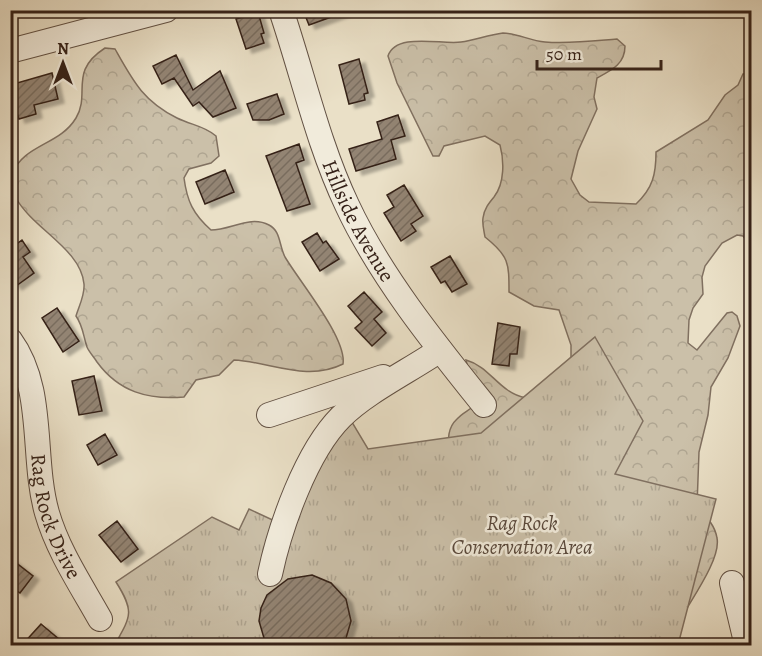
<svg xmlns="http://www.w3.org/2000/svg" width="762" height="656" font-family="Alegreya,serif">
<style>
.forest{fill:url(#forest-crowns);stroke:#807060;stroke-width:1.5}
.park{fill:url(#park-tufts);stroke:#807060;stroke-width:1.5}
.building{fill:url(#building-hatch);stroke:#352118;stroke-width:1.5;filter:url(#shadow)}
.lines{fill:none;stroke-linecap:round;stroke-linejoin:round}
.minor-casing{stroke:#625144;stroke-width:26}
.minor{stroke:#f1ebdb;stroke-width:24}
.labels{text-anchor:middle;stroke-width:5;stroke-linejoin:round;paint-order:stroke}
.street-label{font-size:21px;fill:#352118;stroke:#f1ebdb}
.park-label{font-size:21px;font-style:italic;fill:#5a493c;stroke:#f1ebdb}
</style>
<defs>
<pattern id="forest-crowns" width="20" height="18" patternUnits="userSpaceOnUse" patternTransform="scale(1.5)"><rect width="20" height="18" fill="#cbc0a9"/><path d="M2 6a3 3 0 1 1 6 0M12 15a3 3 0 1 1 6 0" fill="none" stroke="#afa591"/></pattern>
<pattern id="park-tufts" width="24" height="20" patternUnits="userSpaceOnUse" patternTransform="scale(1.5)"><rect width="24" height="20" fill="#cbc0a9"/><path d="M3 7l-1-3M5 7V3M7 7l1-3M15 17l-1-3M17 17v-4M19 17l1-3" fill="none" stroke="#afa591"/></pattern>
<pattern id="building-hatch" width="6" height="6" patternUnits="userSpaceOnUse" patternTransform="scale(1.5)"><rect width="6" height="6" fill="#938473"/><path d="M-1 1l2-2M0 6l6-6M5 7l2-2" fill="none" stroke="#796c5d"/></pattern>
<filter id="shadow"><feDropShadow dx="6" dy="4" stdDeviation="1.5" flood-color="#0004"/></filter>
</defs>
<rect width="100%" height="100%" fill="#eae0c7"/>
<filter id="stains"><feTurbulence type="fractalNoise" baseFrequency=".00333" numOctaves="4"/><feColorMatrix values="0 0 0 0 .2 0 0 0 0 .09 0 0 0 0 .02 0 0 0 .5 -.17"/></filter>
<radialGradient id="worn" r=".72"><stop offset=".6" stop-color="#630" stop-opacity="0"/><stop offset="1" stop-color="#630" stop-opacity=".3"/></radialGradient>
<path class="forest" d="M503,33C517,33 530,41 545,42C569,44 593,41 617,39L625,46C625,64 612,70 597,78L594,97L597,109L578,151L571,179L580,195L589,202L636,204C653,188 656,174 656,152L708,120L725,95L738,85L743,74L751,73V246L743,236L737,235L722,243L705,266L702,277L703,294L693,308L689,320L688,343L697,350L727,313L732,312L737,316L740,326L728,358L711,387L708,415L699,452L697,506C705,515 715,525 717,538C721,558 693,597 683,615L449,460C449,445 445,430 457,419C462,413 470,410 476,404L466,360C491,367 498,392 526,398L571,363V345L559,310L534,306L509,292C509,263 509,256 485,237C484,231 482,224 483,218C484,209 489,203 494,197C505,183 504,160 500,145L485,136L444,146L439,156H433L397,83L388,56C396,32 442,45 461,42C475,40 488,35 503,33Z
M105,48L115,49C133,81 143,101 177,118C191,125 205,126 216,136L219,156L211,163L189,169L184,178C187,201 193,214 211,230C231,230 250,215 269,225C281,231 279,246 285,257C299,281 347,338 343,364C307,382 271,362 234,360L219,375L196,380L184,397C148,400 119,392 97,362C94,357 89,352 87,347C83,335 83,326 76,316C79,306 85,295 84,284C81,249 33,229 16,198C13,191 12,182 11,175C25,143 59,146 76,118C91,93 68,72 105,48Z"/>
<path class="park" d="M595,337L643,421L615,474L716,499L678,645L114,646C131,616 135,612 116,582L212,517L239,530L249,509L279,523L337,397L368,449L481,433Z"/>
<path class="building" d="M303,10H344L345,12L309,25Z
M258,12L264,33L261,34L264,43L246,49L236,19Z
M176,55L193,90L220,71L236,108L213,117L199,102L193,106L174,78L162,84L153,66Z
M359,59L368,93L364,94L365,100L349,104L339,65Z
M52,73L58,99L34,105L36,114L19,119L16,110L10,111V85Z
M277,94L284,114L269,120H253L247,104Z
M398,115L405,136L391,140L396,159L356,171L349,149L382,139L377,122Z
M299,144L304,160L296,163L310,204L287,211L266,156Z
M225,170L234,192L205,204L196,182Z
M404,185L423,216L411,224L416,231L401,241L384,213L394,207L387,195Z
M317,233L323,243L326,241L339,259L320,271L302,242Z
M10,239L15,245L22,240L30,252L23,257L34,273L16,286L10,279Z
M450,256L467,284L452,292L445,281L441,283L431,267Z
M364,292L382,312L374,319L386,333L372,346L355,328L362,322L348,306Z
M57,308L79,341L63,352L42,318Z
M498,323L520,327L517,354H510L509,366L492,364Z
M94,376L102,411L79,415L72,381Z
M105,434L117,455L98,465L87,445Z
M117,521L138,549L121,562L99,535Z
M10,558L33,576L20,593L10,586Z
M312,575L331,583L346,599L351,621L344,645H266L259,621L261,608L267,595L288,579Z
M41,624L66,645H22Z"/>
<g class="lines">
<g class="minor-casing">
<g id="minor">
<path id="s1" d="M281,10C303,75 318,144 347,205C380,276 435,344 484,405"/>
<path d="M10,51L166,10"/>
<path id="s2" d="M10,340C46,389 31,457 47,513C58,551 81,585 100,619"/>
<path d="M269,415L383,377"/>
<path d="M270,574C280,527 306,452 341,417C366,392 409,371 440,350"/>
<path d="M732,583L747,646"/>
</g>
</g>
<use href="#minor" class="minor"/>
</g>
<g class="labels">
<g class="street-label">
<text dy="7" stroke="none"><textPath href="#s1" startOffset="225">Hillside Avenue</textPath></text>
<text dy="7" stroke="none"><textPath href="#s2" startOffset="184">Rag Rock Drive</textPath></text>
</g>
<g class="park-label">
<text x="522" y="530">Rag Rock<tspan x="522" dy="24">Conservation Area</tspan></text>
</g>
</g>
<rect width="762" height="656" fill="none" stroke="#eae0c7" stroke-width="36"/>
<rect x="12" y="12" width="738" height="632" fill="none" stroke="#352118" stroke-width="3"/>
<rect x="18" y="18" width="726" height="620" fill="none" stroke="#352118" stroke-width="1.5"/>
<g transform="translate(63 63)" stroke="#f1ebdb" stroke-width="4.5" paint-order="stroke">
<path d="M0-4.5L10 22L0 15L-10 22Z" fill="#352118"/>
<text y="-9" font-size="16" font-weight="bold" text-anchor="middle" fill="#352118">N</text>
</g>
<path d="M537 60v9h124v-9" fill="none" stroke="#352118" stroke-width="3"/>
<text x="546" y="60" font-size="18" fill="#352118" stroke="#f1ebdb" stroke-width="4.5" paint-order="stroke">50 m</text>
<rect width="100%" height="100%" filter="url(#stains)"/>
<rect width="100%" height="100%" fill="url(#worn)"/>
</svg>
